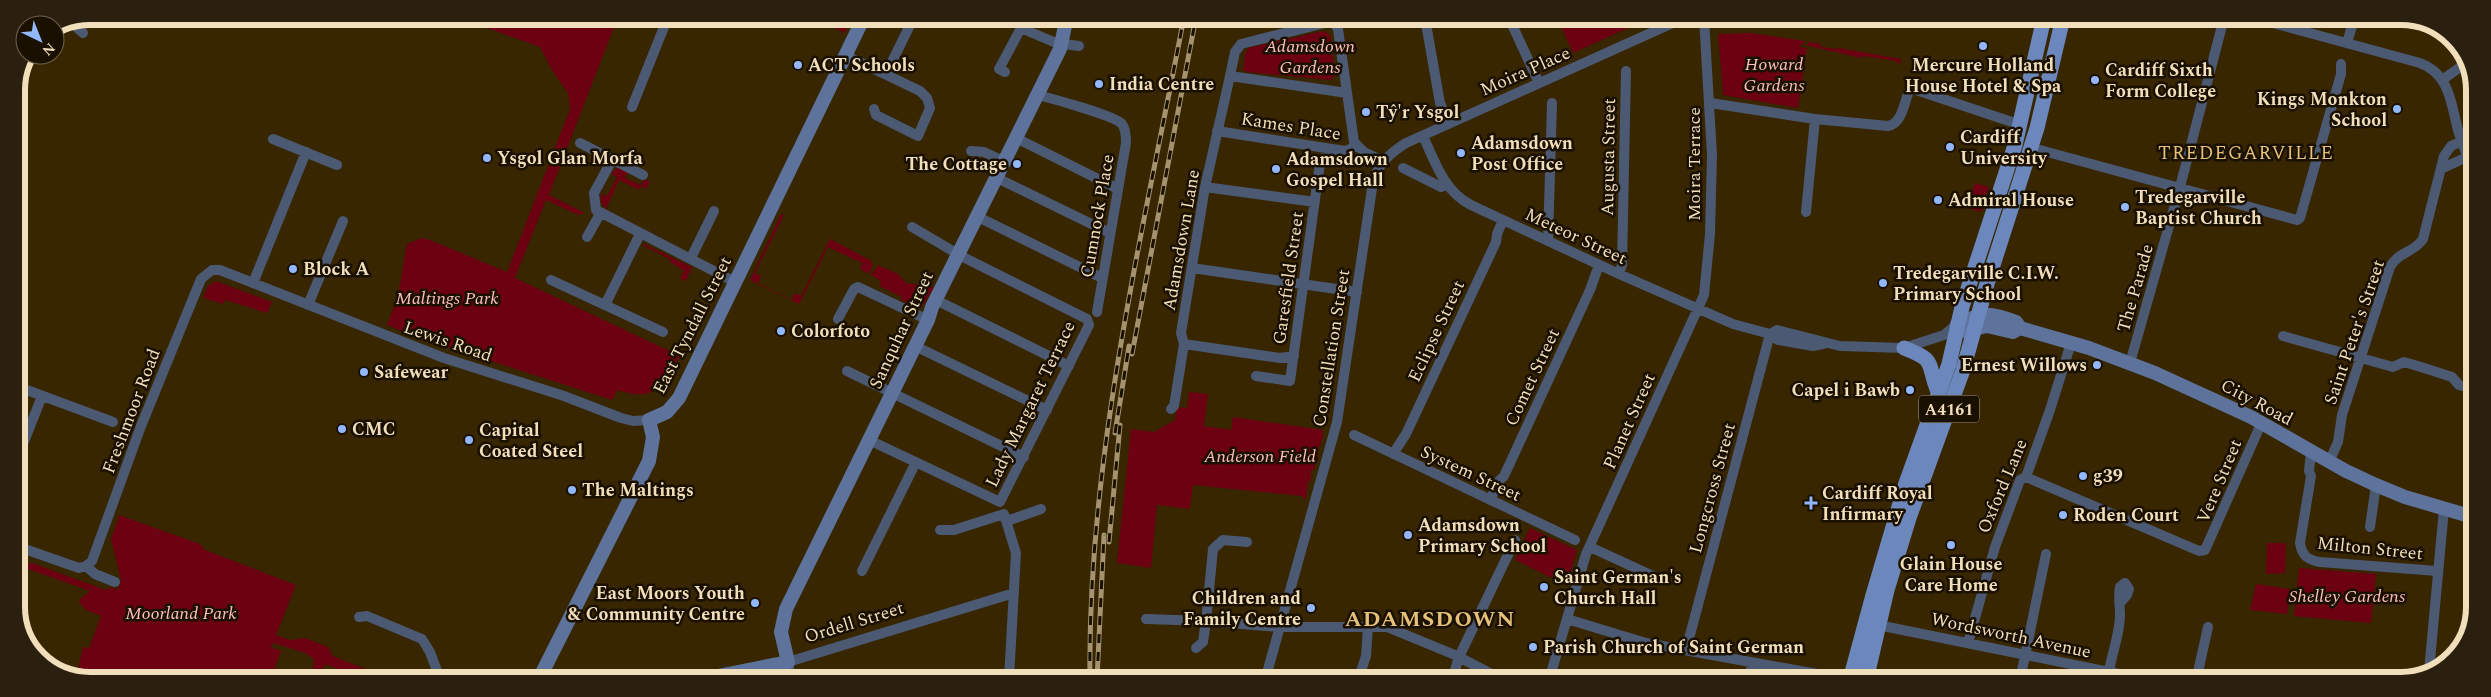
<svg xmlns="http://www.w3.org/2000/svg" width="2491" height="697" font-family="Spectral,serif">
<style>
.green{fill:#6c0112}
.lines{fill:none;stroke-linecap:round;stroke-linejoin:round}
.street{stroke:#4b5972;stroke-width:10}
.secondary{stroke:#5d739b;stroke-width:14}
.primary{stroke:#6b87bb;stroke-width:15}
.rail-casing{stroke:#a5936f;stroke-width:5}
.rail{stroke:#1a1000;stroke-width:3;stroke-dasharray:9;stroke-linecap:butt}
.poi-dot{fill:#93b7fd;stroke:#1a1000;stroke-width:2}
.labels{text-anchor:middle;stroke-width:5;stroke-linejoin:round;paint-order:stroke}
.shield{fill:#1a1000;stroke:#b0a083;stroke-width:1}
.shield-label{font-size:16px;font-weight:bold;fill:#f1debb}
.park-label{font-size:18px;font-style:italic;fill:#fdbfbb;stroke:#1a1000}
.poi-label{font-size:18px;font-weight:bold;fill:#f1debb;stroke:#1a1000;text-anchor:start}
.street-label{font-size:18px;fill:#f1debb;stroke:#1a1000}
.neighbourhood-label{font-size:19px;letter-spacing:1px;fill:#e5c078;stroke:#1a1000}
.district-label{font-size:22px;font-weight:bold;letter-spacing:1px;fill:#e5c078;stroke:#1a1000}
.rim{fill:none;stroke:#f1debb;stroke-width:6}
</style>
<rect width="100%" height="100%" fill="#372600"/>
<path class="green" d="M456,17H618L549,195L585,213L578,215L546,200L515,278L680,356C661,386 656,403 618,390L612,400L419,338L387,325L398,296L406,248L407,244L421,238L430,240L507,272L570,109L568,93L552,70L540,47Z
M810,17H849V19L845,33Z
M1557,18H1650L1573,53Z
M1323,31L1330,35L1335,75L1331,80L1247,72L1243,70L1245,54L1248,48Z
M1750,33L1806,41L1799,47L1807,48L1798,108L1723,95L1718,34Z
M1810,42L1821,44V47L1838,49L1839,48L1901,59L1900,65L1896,61L1863,56L1861,58L1805,45Z
M617,168L628,172L625,178L641,185L644,179L650,182L646,189L640,186L639,190L619,180L607,207L608,210L601,203V194L607,196L617,177L611,174Z
M1975,183L1989,187L1981,212L1967,208Z
M781,214L784,215L755,273L761,276L758,283L792,300L795,293L801,296L830,239L870,260L873,264L869,274L860,269L862,263L828,247L799,304L750,280Z
M644,244L692,267L686,281L680,278L684,271L670,262L671,260L642,245Z
M878,265L898,274L906,283L934,287L923,305L918,308L901,300L902,297L879,286L881,281L871,275Z
M216,281L272,302L267,313L225,300L223,304L203,298L208,286Z
M1189,392L1208,394L1204,426L1231,430L1233,417L1323,430V439L1321,440V445H1319V450L1317,451L1318,457L1315,458V469L1311,470V481L1308,482L1306,499H1303V496L1193,485L1190,509L1157,505L1151,568L1117,563L1131,429L1154,432L1175,420L1177,407L1187,408Z
M119,515L200,544L205,550L296,585L276,635L290,640L305,638L328,647L333,656L340,659L392,679H359L326,664L322,670L317,671L313,668L314,659L305,653L273,643L271,647L281,651L271,679L76,678L83,647L89,648L101,616C92,612 82,611 79,600L90,591L25,568L20,574L18,572L24,564L32,563L106,590L112,587L118,590L121,580L111,539Z
M1530,528L1577,550L1568,581L1550,577L1515,560Z
M2267,543H2286L2285,573L2266,574Z
M2299,568L2376,574L2371,623L2294,616Z
M2256,584L2290,589L2287,614L2250,610Z"/>
<g class="lines">
<path class="street" d="M1023,17L1021,28L1056,43L1079,46
M1425,18L1440,103L1449,123
M1509,18L1539,83
M2258,19L2420,63C2450,74 2451,104 2458,130C2462,145 2469,159 2474,174
M72,23L83,33
M2347,43L2354,19
M845,55L920,91L927,98L930,108L918,136L876,115L874,109
M1005,72L999,69L1021,28
M886,74L914,17
M2442,80L2466,63
M1347,93L1230,76L1235,52L1241,44L1333,21L1338,29L1354,142L1364,152L1383,161
M1037,95C1050,98 1116,116 1122,124C1126,129 1126,137 1126,143L1097,312
M1710,103L1815,119L1888,126C1902,124 1904,103 1909,91L1913,89L2021,125
M632,107L668,17
M1217,131L1345,151L1357,146
M1423,136C1435,162 1444,191 1471,205L1619,274L1733,324L1770,334L1778,340L1813,346L1823,344
M1016,138L1118,189
M273,139L337,165
M580,143L643,175
M971,151L984,152L1005,162
M2029,155L2040,150L2297,220L2300,218L2341,74V64
M612,160L594,193L596,210L735,282
M1403,168L1441,187L1447,184
M2443,168L2467,157
M997,178L1110,233
M1205,187L1315,202
M1806,212L1815,119
M978,217L1102,278
M587,237L600,214
M1548,241L1552,103
M691,258L714,211
M1192,268L1357,292
M1619,274L1622,265L1626,71
M551,280L663,332
M253,283L306,152
M936,300L1069,366
M308,305L343,221
M605,305L640,234
M838,319L854,289L858,287L928,320
M1770,334L1777,330L1840,346L1904,348L1944,335L1957,324
M2283,336L2393,367L2404,362L2421,367L2452,377L2459,385L2473,389
M1184,344L1280,358L1294,356
M915,346L1047,410
M2130,363L2180,187L2224,18
M847,371L1024,457
M1256,376L1290,381L1320,163L1331,149
M16,386L113,422
M1171,409L1174,406L1184,344L1181,333L1205,187L1230,76
M1354,435L1575,540
M869,440L1000,502L1089,325L1087,319L963,257L912,227
M2311,452L2309,471L2311,476L2300,543C2302,556 2308,560 2320,562L2437,571
M1393,454L1406,434L1496,242L1497,234L1503,220
M16,462L42,396
M2329,462L2338,442L2342,415L2390,267C2398,252 2415,252 2423,239L2444,156L2451,146L2462,141
M2026,477L2199,551L2205,550L2261,424
M1490,500L1499,481L1504,476L1590,290L1599,265
M1007,521L1041,509
M2370,527L2376,485
M940,530H954L1004,514L1016,553L1009,679
M1247,542L1223,540L1213,549L1206,621L1279,627H1387L1455,655L1503,680
M16,546L79,568L86,566L92,561L141,426L201,279L212,270H220L444,358L564,396L621,418L633,421L649,420
M1590,547L1653,576
M86,566L95,574L115,582
M862,571L916,462
M359,617L367,616L422,639L430,652L440,679
M1146,619L1206,621L1203,642L1196,648
M1567,619L1646,643L1850,680
M1873,624L2149,680
M1968,643L1995,547L2020,480L2026,477L2050,410L2071,343
M1686,650L1770,334
M2109,671C2112,653 2120,633 2120,615C2120,606 2118,595 2120,587L2125,583L2129,589L2127,595L2121,602
M2429,671L2444,509
M791,679L788,662L1014,593
M1265,680L1337,422L1373,182C1378,164 1390,153 1406,143L1684,18
M1358,680L1366,656L1368,627
M1452,680L1459,657L1515,540
M1549,680L1586,554L1704,295L1710,234L1712,155L1704,18
M1748,680L1753,663
M2020,680L2046,554
M2196,681L2208,627"/>
<path class="secondary" d="M1957,324C1983,312 1990,312 2016,322L2020,328L2089,348L2155,373L2251,417L2346,471L2376,485L2405,497L2473,517
M1965,331L1987,326L2013,332L2020,328
M539,679L649,461L653,437L649,420L667,412L679,398L864,17
M703,679L788,662L781,632L786,609L928,320L932,307L1060,49L1067,17"/>
<path class="primary" d="M1904,348C1938,361 1926,363 1938,392
M1850,680L1873,595L1906,483L1949,364L1962,307L2015,145L2044,18
M1866,680L1887,590L1909,518L1963,370L1986,287L2037,128L2063,18"/>
<g class="rail-casing">
<path id="rail" d="M1132,354L1196,17
M1115,433L1129,346
M1109,542L1120,425
M1090,679C1087,459 1143,233 1184,17
M1097,679L1104,535"/>
</g>
<use href="#rail" class="rail"/>
</g>
<g class="poi-dot">
<circle cx="1983" cy="46" r="5"/>
<circle cx="798" cy="65" r="5"/>
<circle cx="2095" cy="80" r="5"/>
<circle cx="1099" cy="84" r="5"/>
<circle cx="2397" cy="109" r="5"/>
<circle cx="1366" cy="112" r="5"/>
<circle cx="1950" cy="147" r="5"/>
<circle cx="1461" cy="153" r="5"/>
<circle cx="487" cy="158" r="5"/>
<circle cx="1017" cy="164" r="5"/>
<circle cx="1276" cy="169" r="5"/>
<circle cx="1938" cy="200" r="5"/>
<circle cx="2125" cy="207" r="5"/>
<circle cx="293" cy="269" r="5"/>
<circle cx="1883" cy="283" r="5"/>
<circle cx="781" cy="331" r="5"/>
<circle cx="2097" cy="365" r="5"/>
<circle cx="364" cy="372" r="5"/>
<circle cx="1910" cy="390" r="5"/>
<circle cx="342" cy="429" r="5"/>
<circle cx="469" cy="440" r="5"/>
<circle cx="2083" cy="476" r="5"/>
<circle cx="572" cy="490" r="5"/>
<path d="M1808.5 495.5h5v5h5v5h-5v5h-5v-5h-5v-5h5z"/>
<circle cx="2063" cy="515" r="5"/>
<circle cx="1408" cy="535" r="5"/>
<circle cx="1951" cy="545" r="5"/>
<circle cx="1544" cy="587" r="5"/>
<circle cx="755" cy="603" r="5"/>
<circle cx="1311" cy="608" r="5"/>
<circle cx="1533" cy="647" r="5"/>
</g>
<g class="labels">
<rect class="shield" x="1919" y="395.5" width="60" height="27" rx="4"/>
<g class="shield-label">
<text x="1949" y="415">A4161</text>
</g>
<g class="park-label">
<text x="1310" y="52">Adamsdown<tspan x="1310" dy="21">Gardens</tspan></text>
<text x="1774" y="70">Howard<tspan x="1774" dy="21">Gardens</tspan></text>
<text x="447" y="304">Maltings Park</text>
<text x="1260" y="462">Anderson Field</text>
<text x="2347" y="602">Shelley Gardens</text>
<text x="181" y="619">Moorland Park</text>
</g>
<g class="poi-label">
<text x="808" y="71">ACT Schools</text>
<text x="1983" y="71" text-anchor="middle">Mercure Holland<tspan x="1983" dy="21">House Hotel &amp; Spa</tspan></text>
<text x="2105" y="76">Cardiff Sixth<tspan x="2105" dy="21">Form College</tspan></text>
<text x="1109" y="90">India Centre</text>
<text x="2387" y="105" text-anchor="end">Kings Monkton<tspan x="2387" dy="21">School</tspan></text>
<text x="1376" y="118">Tŷ'r Ysgol</text>
<text x="1960" y="143">Cardiff<tspan x="1960" dy="21">University</tspan></text>
<text x="1471" y="149">Adamsdown<tspan x="1471" dy="21">Post Office</tspan></text>
<text x="497" y="164">Ysgol Glan Morfa</text>
<text x="1286" y="165">Adamsdown<tspan x="1286" dy="21">Gospel Hall</tspan></text>
<text x="1007" y="170" text-anchor="end">The Cottage</text>
<text x="2135" y="203">Tredegarville<tspan x="2135" dy="21">Baptist Church</tspan></text>
<text x="1948" y="206">Admiral House</text>
<text x="303" y="275">Block A</text>
<text x="1893" y="279">Tredegarville C.I.W.<tspan x="1893" dy="21">Primary School</tspan></text>
<text x="791" y="337">Colorfoto</text>
<text x="2087" y="371" text-anchor="end">Ernest Willows</text>
<text x="374" y="378">Safewear</text>
<text x="1900" y="396" text-anchor="end">Capel i Bawb</text>
<text x="352" y="435">CMC</text>
<text x="479" y="436">Capital<tspan x="479" dy="21">Coated Steel</tspan></text>
<text x="2093" y="482">g39</text>
<text x="582" y="496">The Maltings</text>
<text x="1822" y="499">Cardiff Royal<tspan x="1822" dy="21">Infirmary</tspan></text>
<text x="2073" y="521">Roden Court</text>
<text x="1418" y="531">Adamsdown<tspan x="1418" dy="21">Primary School</tspan></text>
<text x="1951" y="570" text-anchor="middle">Glain House<tspan x="1951" dy="21">Care Home</tspan></text>
<text x="1554" y="583">Saint German's<tspan x="1554" dy="21">Church Hall</tspan></text>
<text x="745" y="599" text-anchor="end">East Moors Youth<tspan x="745" dy="21">&amp; Community Centre</tspan></text>
<text x="1301" y="604" text-anchor="end">Children and<tspan x="1301" dy="21">Family Centre</tspan></text>
<text x="1543" y="653">Parish Church of Saint German</text>
</g>
<g class="street-label">
<text transform="translate(1525 71) rotate(-24)" y="6">Moira Place</text>
<text transform="translate(1291 126) rotate(9)" y="6">Kames Place</text>
<text transform="translate(1608 157) rotate(-89)" y="6">Augusta Street</text>
<text transform="translate(1694 164) rotate(-90)" y="6">Moira Terrace</text>
<text transform="translate(1097 216) rotate(-80)" y="6">Cumnock Place</text>
<text transform="translate(1576 236) rotate(25)" y="6">Meteor Street</text>
<text transform="translate(1181 240) rotate(-80)" y="6">Adamsdown Lane</text>
<text transform="translate(1288 278) rotate(-82)" y="6">Garesfield Street</text>
<text transform="translate(2135 288) rotate(-74)" y="6">The Parade</text>
<text transform="translate(692 325) rotate(-63)" y="6">East Tyndall Street</text>
<text transform="translate(901 330) rotate(-65)" y="6">Sanquhar Street</text>
<text transform="translate(1436 331) rotate(-65)" y="6">Eclipse Street</text>
<text transform="translate(2354 332) rotate(-71)" y="6">Saint Peter's Street</text>
<text transform="translate(448 341) rotate(19)" y="6">Lewis Road</text>
<text transform="translate(1331 348) rotate(-81)" y="6">Constellation Street</text>
<text transform="translate(1532 377) rotate(-65)" y="6">Comet Street</text>
<text transform="translate(2257 402) rotate(28)" y="6">City Road</text>
<text transform="translate(1030 404) rotate(-64)" y="6">Lady Margaret Terrace</text>
<text transform="translate(131 411) rotate(-69)" y="6">Freshmoor Road</text>
<text transform="translate(1629 421) rotate(-66)" y="6">Planet Street</text>
<text transform="translate(1471 473) rotate(25)" y="6">System Street</text>
<text transform="translate(2219 481) rotate(-67)" y="6">Vere Street</text>
<text transform="translate(2002 486) rotate(-67)" y="6">Oxford Lane</text>
<text transform="translate(1712 488) rotate(-75)" y="6">Longcross Street</text>
<text transform="translate(2370 548) rotate(6)" y="6">Milton Street</text>
<text transform="translate(854 622) rotate(-17)" y="6">Ordell Street</text>
<text transform="translate(2011 635) rotate(12)" y="6">Wordsworth Avenue</text>
</g>
<g class="neighbourhood-label">
<text x="2246" y="159">TREDEGARVILLE</text>
</g>
<g class="district-label">
<text x="1430" y="626">ADAMSDOWN</text>
</g>
</g>
<path d="M0 0H2491V697H0ZM90 25H2401A65 65 0 0 1 2466 90V607A65 65 0 0 1 2401 672H90A65 65 0 0 1 25 607V90A65 65 0 0 1 90 25Z" fill="#2b200f" fill-rule="evenodd"/>
<path class="rim" d="M90 25H2401A65 65 0 0 1 2466 90V607A65 65 0 0 1 2401 672H90A65 65 0 0 1 25 607V90A65 65 0 0 1 90 25Z"/>
<g transform="translate(40 40) rotate(137)"><circle r="24" fill="#1a1000" stroke="#70624b"/>
<path d="M0-4L9 19L0 12L-9 19Z" fill="#93b7fd"/>
<text y="-8" font-size="14" font-weight="bold" text-anchor="middle" fill="#f1debb">N</text>
</g>
</svg>
